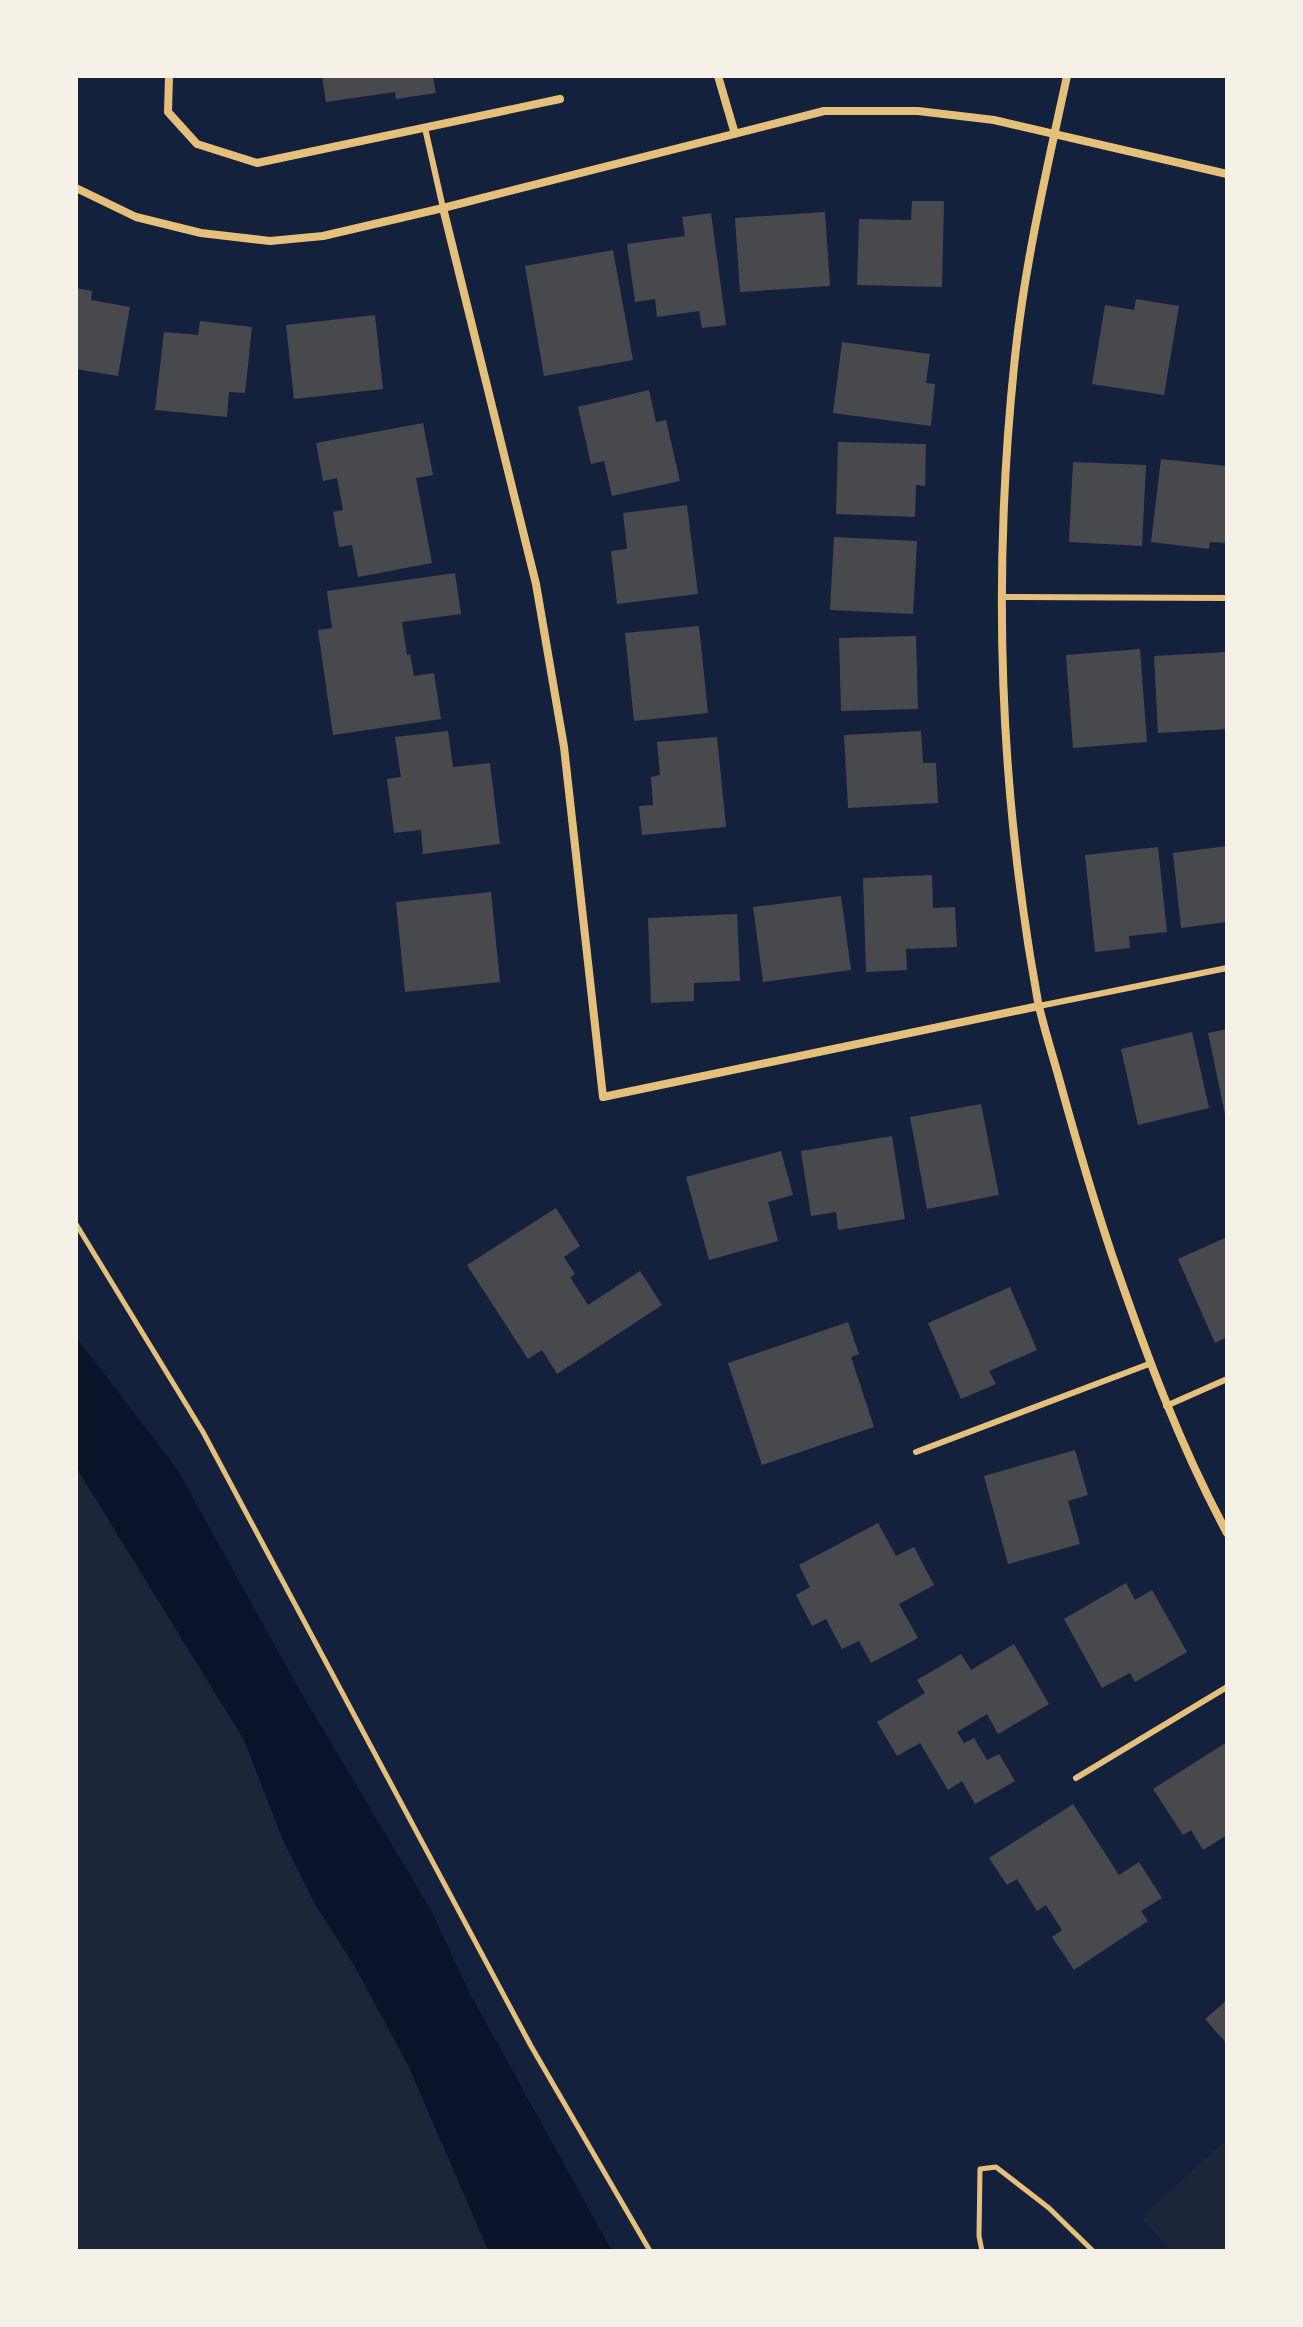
<svg xmlns="http://www.w3.org/2000/svg" width="1303" height="2327" font-family="Karla,sans-serif">
<style>
.green{fill:#1d2539}
.water{fill:#0b132b}
.building{fill:#48494c}
.lines{fill:none;stroke-linecap:round;stroke-linejoin:round}
.path{stroke:#e5c07b;stroke-width:5}
.service{stroke:#e5c07b;stroke-width:6}
.minor{stroke:#e5c07b;stroke-width:8}
</style>
<rect width="100%" height="100%" fill="#14213d"/>
<path class="green" d="M76,1467L244,1740L283,1840L316,1906L354,1965L408,2065L489,2251H76Z
M1227,2139V2251H1171L1141,2217Z"/>
<path class="water" d="M76,1337L177,1469L299,1689L432,1912L468,1990L612,2251H489L485,2243L408,2065L354,1965L316,1906L283,1840L244,1740L76,1467Z"/>
<path class="building" d="M322,76H433L436,93L396,99L395,92L326,102Z
M912,201H944L942,287L857,285L859,219L911,220Z
M825,212L830,286L740,292L735,218Z
M711,213L726,325L702,328L699,311L657,317L655,299L635,302L627,244L685,236L682,217Z
M613,250L633,360L544,376L525,266Z
M76,288L92,291L91,300L130,307L118,376L76,369Z
M1136,299L1179,306L1164,395L1092,384L1105,305L1134,310Z
M375,315L383,389L294,399L286,325Z
M200,321L252,327L245,393L229,392L227,417L155,410L164,332L198,335Z
M842,342L930,354L926,383L935,384L931,426L833,413Z
M649,390L656,422L666,420L680,481L612,496L604,461L591,464L578,407Z
M423,423L433,475L416,478L432,563L358,577L352,545L339,547L333,512L343,510L337,478L323,481L316,443Z
M838,442L926,444L925,486L916,485L915,517L836,514Z
M1161,459L1227,466L1226,543L1210,542L1209,549L1151,542Z
M1073,462L1146,465L1142,546L1069,542Z
M687,505L698,594L617,604L611,551L627,549L623,513Z
M834,537L917,541L913,614L830,610Z
M455,573L461,614L402,622L407,655L410,654L414,676L434,673L441,719L333,735L318,630L332,628L327,591Z
M699,626L708,713L634,721L625,633Z
M916,636L918,709L841,711L839,638Z
M1140,649L1147,742L1073,748L1066,655Z
M1227,652V729L1158,733L1154,656Z
M448,731L453,767L490,763L500,844L423,854L421,830L394,833L387,779L401,777L395,737Z
M921,731L923,763H936L938,803L848,808L844,735Z
M717,737L726,827L642,835L639,806L653,805L651,777L660,775L657,742Z
M1227,846V922L1181,928L1173,853Z
M1158,847L1167,932L1129,936L1130,948L1095,952L1085,855Z
M932,875L933,908L955,907L957,947L906,949L907,970L866,972L863,878Z
M491,892L500,982L405,992L396,902Z
M841,896L851,970L763,982L753,907Z
M737,914L740,981L694,983V1001L651,1003L648,918Z
M1227,1029V1119H1226L1208,1033Z
M1192,1032L1209,1108L1138,1125L1121,1049Z
M981,1104L999,1195L927,1209L910,1117Z
M892,1136L905,1219L838,1230L836,1212L811,1216L801,1151Z
M781,1151L793,1195L768,1202L778,1241L709,1260L686,1177Z
M556,1208L580,1246L564,1257L575,1274L570,1277L588,1305L640,1271L662,1305L557,1374L542,1350L528,1359L467,1265Z
M1227,1237V1337L1215,1343L1178,1259Z
M1010,1287L1037,1350L989,1371L996,1384L961,1399L928,1323Z
M848,1322L859,1354L851,1357L874,1427L762,1465L728,1363Z
M1075,1450L1088,1495L1068,1501L1080,1544L1008,1564L984,1476Z
M878,1523L896,1556L914,1547L934,1585L899,1604L918,1638L871,1663L859,1641L842,1649L826,1619L812,1626L796,1595L810,1587L799,1565Z
M1126,1583L1135,1600L1152,1590L1187,1652L1135,1682L1130,1673L1102,1688L1064,1619Z
M1014,1644L1049,1704L998,1734L987,1714L957,1732L964,1743L974,1738L987,1760L999,1754L1015,1781L975,1804L962,1781L948,1790L920,1743L897,1756L877,1722L925,1693L917,1680L961,1654L971,1670Z
M1227,1742V1835L1203,1850L1191,1830L1183,1835L1153,1789Z
M1073,1804L1119,1875L1139,1862L1162,1898L1141,1911L1148,1921L1074,1970L1052,1937L1062,1930L1046,1905L1037,1911L1017,1879L1007,1885L989,1858Z
M1227,2000V2044L1205,2019Z"/>
<g class="lines">
<path class="path" d="M76,1224L203,1432L531,2046L650,2251
M982,2251L979,2236L980,2169L996,2167L1049,2208L1093,2251"/>
<path class="service" d="M425,128L443,208
M1001,597L1227,598
M1039,1006L1227,968
M1166,1406L1227,1379
M916,1452L1149,1364
M1076,1778L1227,1687"/>
<path class="minor" d="M169,76L168,112L197,144L257,163L560,99
M718,76L735,134
M1067,76C1047,169 1025,262 1015,357C992,573 999,789 1038,1002C1044,1029 1053,1056 1060,1082C1076,1140 1093,1198 1112,1255C1145,1351 1179,1444 1227,1533
M76,188L136,217L201,233L270,241L323,236L443,208L824,111H918L994,120L1227,174
M443,208L536,584L564,747L603,1097L1039,1006"/>
</g>
<rect width="1303" height="2327" fill="none" stroke="#f6f1e7" stroke-width="156"/>
</svg>
